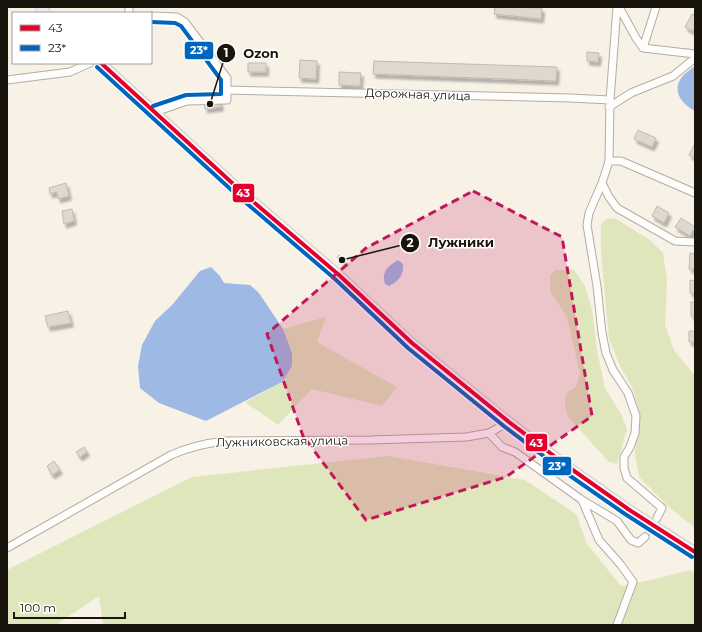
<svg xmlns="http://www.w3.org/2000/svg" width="702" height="632" font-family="Montserrat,sans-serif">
	<defs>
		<filter id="shadow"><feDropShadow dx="2.5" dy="4" stdDeviation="1" flood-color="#0004"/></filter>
	</defs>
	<rect width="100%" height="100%" fill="#f7f1e6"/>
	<!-- green -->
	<path fill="#e0e6bc" d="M608 218 616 219 650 240 663 253 667 280 665 325 674 350 695 376V528L669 507 639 477 635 453 639 411 632 387 619 364 609 338 601 253V224Z
		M555 270H574L585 286 592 310 597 350 605 388 621 414 627 429 617 464 609 462 569 418 565 408V398L568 392 576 387 580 374 567 317 550 291V275Z
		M326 317 317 342 397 387 382 406 312 389 278 425 245 402 282 382 292 353 283 329Z
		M388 456 525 480 576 514 587 544 621 586 651 580 690 570 695 572V625H103L99 596 60 622 58 625H7V570L192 477Z"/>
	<!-- water -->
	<path fill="#9eb9e3" d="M695 66V111C682 104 671 91 682 77 685 73 691 69 695 66Z
		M398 260 403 264C404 275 399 281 389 286L385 284C381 272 388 266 398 260Z
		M211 267 220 276 224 283 250 285 259 293 283 329 292 353V366L282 382 206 421 159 403 140 388 138 366 142 345 155 321 172 305 200 271Z"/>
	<!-- building -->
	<path fill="#ded8cf" stroke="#c1bbb2" filter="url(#shadow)" d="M495 7 542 8 541 19 494 14Z
		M692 14 695 15V26L693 31 685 27Z
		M587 52 599 53 598 62 587 61Z
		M300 60 317 61 316 79 299 78Z
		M374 61 557 67 556 81 373 74Z
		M248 63H266V72H248Z
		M339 72 361 73 360 86 339 85Z
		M220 101 221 107 205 109 204 102Z
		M638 130 656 138 652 147 634 139Z
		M694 145H695V158L689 155Z
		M66 183 69 196 58 199 57 192 50 194 49 188Z
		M657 206 669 213 664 223 652 216Z
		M72 209 74 221 64 224 62 211Z
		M681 218 695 227 690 236 675 227Z
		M690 253 695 254V269H689Z
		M339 255 346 260 343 263 337 258Z
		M690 280 695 281V293H690Z
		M691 302H695V316H691Z
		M68 311 71 323 48 327 45 316Z
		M689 331H695V342H689Z
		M84 447 87 452 80 457 76 452Z
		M54 461 60 470 52 475 47 466Z"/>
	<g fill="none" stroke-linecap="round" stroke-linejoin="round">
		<!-- minor-tunnel -->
		<path stroke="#d6d0c5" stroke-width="7" stroke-dasharray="7 3.5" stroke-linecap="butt" d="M645 537 655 521"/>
		<defs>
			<path id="minor" d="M617 7 610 100 609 161 602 183 609 197 617 208 675 241 695 242
				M619 7 636 38 643 48 695 54
				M129 13V7
				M151 16 177 17 185 22 227 78V100L187 101 155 112
				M643 48 656 7
				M7 80 70 72 90 63
				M227 90 570 98 610 100
				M609 107 631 93 673 76 695 58
				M609 161H621L695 193
				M602 183 589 213 587 225 597 286 602 333 606 353 613 370 628 393 636 416 635 433 630 447 624 457V468L627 478 662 508 657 518
				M489 433 502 447 515 452 582 500 617 521 631 540 638 543 645 537
				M582 500 599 540 621 565 633 582 617 625
				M7 548 171 455C189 447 206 443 226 441L371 440 466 437 489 433 509 422"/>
			<path id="major" d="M40 7 46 13
				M101 63 242 192 339 275 412 343 509 422 570 468 628 509 695 552"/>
		</defs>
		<!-- minor casing -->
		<use href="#minor" stroke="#b2ada4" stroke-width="9"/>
		<!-- major casing -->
		<use href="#major" stroke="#d2d0ca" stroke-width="11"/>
		<!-- minor -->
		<use href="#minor" stroke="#fefdfb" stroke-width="7"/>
		<!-- major -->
		<use href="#major" stroke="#eee9ec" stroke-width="9"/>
		<defs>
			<path id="bus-1" d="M101 63 242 192 339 275 412 343 509 422 570 468 628 509 695 552"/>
			<path id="bus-2" d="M151 22 175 23 181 26 221 80V94L186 95 153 106
				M97 67 238 196 335 279 408 348 505 427 566 473 625 514 692 557"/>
		</defs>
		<!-- bus-1 casing -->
		<use href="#bus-1" stroke="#fff" stroke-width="7"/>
		<!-- bus-2 casing -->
		<use href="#bus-2" stroke="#fff" stroke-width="7"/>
		<!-- bus-1 -->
		<use href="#bus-1" stroke="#e4002b" stroke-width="4"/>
		<!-- bus-2 -->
		<use href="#bus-2" stroke="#0065bd" stroke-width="4"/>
	</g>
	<!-- marked area -->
	<path fill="#c2185b" fill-opacity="0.2" stroke="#c2185b" stroke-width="3" stroke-dasharray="8 5" stroke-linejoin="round" d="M473 191 562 237 592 416 506 477 366 520 303 436 267 334 366 248Z"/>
	<g text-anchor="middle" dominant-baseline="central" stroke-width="3" stroke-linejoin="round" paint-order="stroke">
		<!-- street labels -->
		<g font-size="12" fill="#1a150c" stroke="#fff">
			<text transform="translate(418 94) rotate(2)">Дорожная улица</text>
			<text transform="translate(282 441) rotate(-1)">Лужниковская улица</text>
		</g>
	</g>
	<!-- callouts -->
	<path fill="none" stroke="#1a150c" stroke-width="1.5" d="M210 104L226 53M342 260L410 243"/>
	<g fill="#1a150c" stroke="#fff" stroke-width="1.5">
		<circle cx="210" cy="104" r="4"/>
		<circle cx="342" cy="260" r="4"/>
		<circle cx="226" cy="53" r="10"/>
		<circle cx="410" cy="243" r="10"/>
	</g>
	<g font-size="12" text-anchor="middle" font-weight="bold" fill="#fff">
		<text x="226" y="57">1</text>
		<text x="410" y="247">2</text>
	</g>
	<g font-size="13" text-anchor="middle" font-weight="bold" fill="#1a150c" stroke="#fff" stroke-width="3" stroke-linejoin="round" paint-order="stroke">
		<text x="261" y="58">Ozon</text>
		<text x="461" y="247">Лужники</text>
	</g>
	<g stroke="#fff" stroke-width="1.5">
		<rect x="184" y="41" width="30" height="19" rx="4" fill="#0065bd"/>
		<rect x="232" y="183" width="23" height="20" rx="4" fill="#e4002b"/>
		<rect x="525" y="433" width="23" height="19" rx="4" fill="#e4002b"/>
		<rect x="542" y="456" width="30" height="20" rx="4" fill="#0065bd"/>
	</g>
	<g font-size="11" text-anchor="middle" font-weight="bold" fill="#fff">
		<text x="199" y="54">23*</text>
		<text x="243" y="197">43</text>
		<text x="536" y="447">43</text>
		<text x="557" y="470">23*</text>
	</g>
	<!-- border -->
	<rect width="702" height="632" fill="none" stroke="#1a150c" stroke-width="16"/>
	<!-- legend -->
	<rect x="12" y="12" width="140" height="52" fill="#ffffff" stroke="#a3a19e"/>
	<rect x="20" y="25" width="20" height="6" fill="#e4002b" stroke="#a3a19e"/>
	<text x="48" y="32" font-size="12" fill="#1a150c">43</text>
	<rect x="20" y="45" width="20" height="6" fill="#0065bd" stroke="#a3a19e"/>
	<text x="48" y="52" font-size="12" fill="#1a150c">23*</text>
	<!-- scale -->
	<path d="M14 612v6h111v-6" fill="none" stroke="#1a150c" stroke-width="2"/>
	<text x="20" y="612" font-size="12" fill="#1a150c" stroke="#ffffff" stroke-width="3" paint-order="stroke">100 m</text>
</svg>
